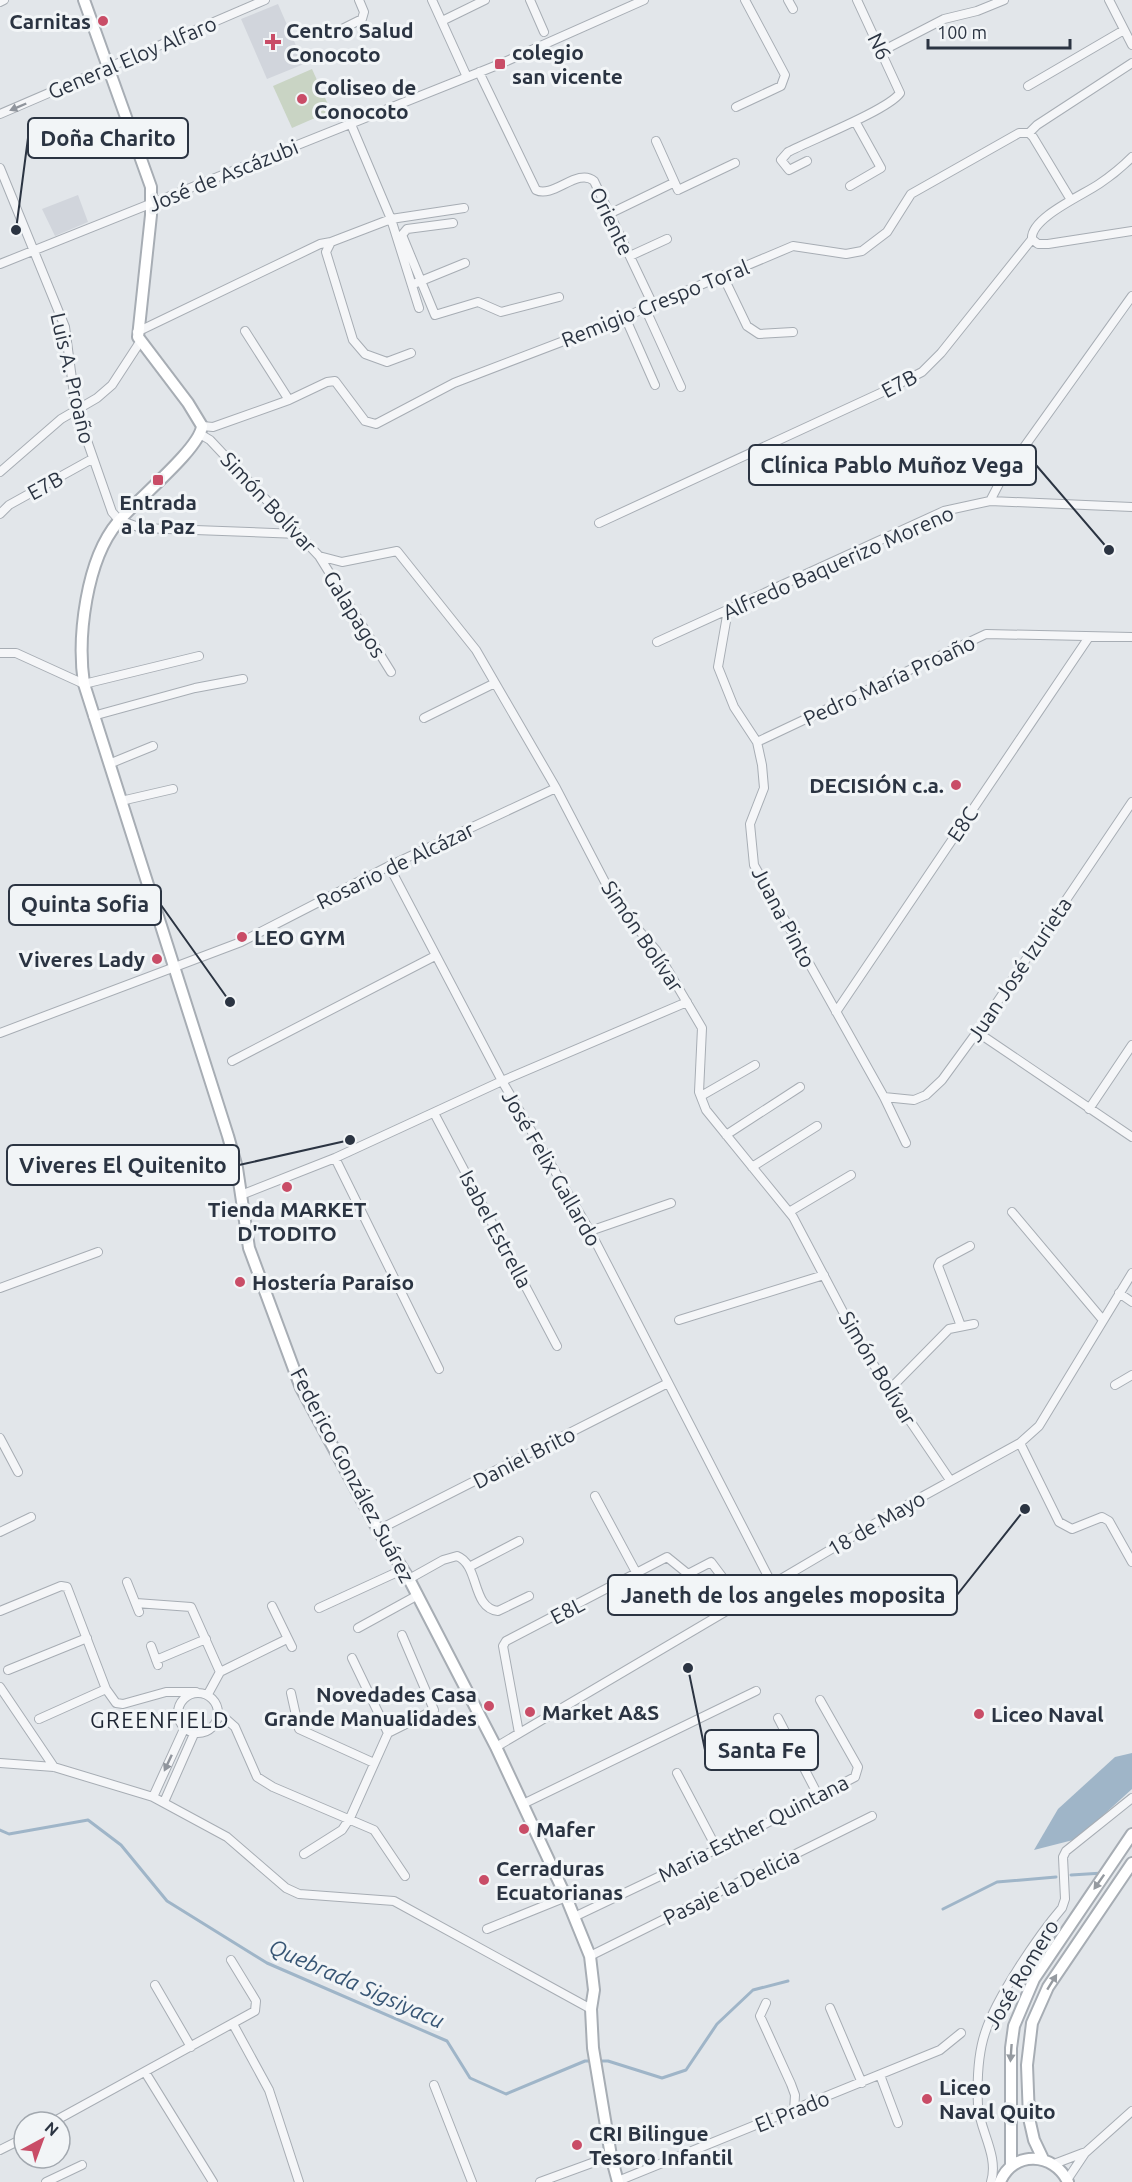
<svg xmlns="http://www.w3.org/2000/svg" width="1132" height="2182" font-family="Ubuntu,sans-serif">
	<rect width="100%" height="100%" fill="#e2e6ea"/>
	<!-- built -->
	<path fill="#d1d5dc" d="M278 4 304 64 267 79 241 19Z
		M78 195 88 222 55 236 42 209Z"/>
	<!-- green -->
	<path fill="#c9d4c4" d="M312 69 331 111 292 128 273 86Z"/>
	<!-- water -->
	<path fill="#9fb5c8" d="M1132 1753V1789L1077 1839 1034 1850 1058 1809 1115 1757Z"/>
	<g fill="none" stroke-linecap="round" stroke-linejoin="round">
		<!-- stream -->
		<path stroke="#9fb5c8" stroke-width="3" d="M0 1830 9 1834 88 1820 121 1845 167 1901 267 1963 447 2041 470 2078 506 2094 585 2061H608L662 2078 686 2070 717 2024 753 1990 788 1981
			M1071 1875 1103 1873
			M943 1909 997 1882 1056 1877"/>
		<defs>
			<path id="street" d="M432 0 467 77
				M530 0 544 32
				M788 0 793 9
				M1109 0 1132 45
				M0 2 4 0
				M442 21 485 0
				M342 29 362 19 364 12 359 0
				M882 51 944 19 977 11 1004 0
				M479 72 536 190C553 199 578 167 594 181L653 305
				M1028 86 1124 30
				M736 107 781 86 785 75 745 0
				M0 114 265 0
				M350 122 391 219 419 308
				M1029 133 1037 125 1132 63
				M656 141 678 190 735 163
				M807 161 789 170 781 160 788 152C811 140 888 110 900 93L857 0
				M0 168 65 327 76 409 112 512 119 520 141 528 299 534
				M850 186 881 168 855 121
				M609 214 673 183
				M453 223 407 229 402 235 435 315 478 302 501 312 559 297
				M1032 239 1038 244H1048L1132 231
				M630 256 667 239
				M0 264 500 64 644 0
				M723 276 747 326 759 334 793 332
				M416 283 465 263
				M645 308 681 387
				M625 317 655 385
				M245 331 289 400
				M137 332 320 244 331 242
				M411 353 387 362 365 354 353 340 326 252 331 242 391 219 464 208
				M202 426 213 427 289 400 327 382 335 381 365 421 376 424 454 383 603 326 793 246 846 254 862 251 887 232 911 194 1019 133H1029L1033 137 1071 200
				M200 434 210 440 319 556 342 562 397 551 476 650 556 788 617 905 656 950 702 1028 699 1092 706 1110 793 1217 851 1327 889 1390 950 1480
				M0 472 61 419 97 398 112 385 140 342
				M990 501 1002 478 1132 296
				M0 514 9 505 92 459
				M599 523 885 391 922 372 941 353 1032 239C1030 218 1083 195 1099 184 1111 176 1122 167 1132 157
				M319 556 391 672
				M728 610 718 667 734 707 757 742 762 765 764 788 750 824 754 865 884 1097 906 1143
				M657 642 944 511 990 501 1132 507
				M0 653H16L84 684 199 656
				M93 716 195 688 243 679
				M424 718 495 683
				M757 742 986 634 1132 637
				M109 764 153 746
				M121 801 173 789
				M389 866 502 1081 590 1231 772 1584
				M836 1012 1089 637
				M977 1032 1132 1137
				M0 1033 241 942 389 866 556 788
				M232 1061 435 956
				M701 1096 755 1065
				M884 1097 914 1100 926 1095 942 1080 977 1032 1132 802
				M1089 1109 1132 1045
				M434 1113 557 1346
				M726 1135 800 1087
				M335 1158 439 1369
				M752 1167 817 1126
				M241 1195 335 1158 502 1081 687 1002
				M789 1212 851 1175
				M1012 1212 1102 1319
				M590 1231 671 1203
				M0 1288 98 1252
				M1119 1293 1132 1302
				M679 1320 824 1275
				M961 1326 938 1266 940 1262 970 1246
				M1115 1385 1132 1375
				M889 1390 949 1329 974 1324
				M0 1438 18 1472
				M1020 1443 1059 1522 1072 1529 1102 1517 1109 1521 1132 1562
				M595 1496 637 1574
				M378 1530 668 1383
				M0 1532 31 1517
				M469 1567 519 1541
				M409 1579 443 1560 457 1556C480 1565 471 1608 498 1611L529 1596
				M127 1582 139 1612
				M136 1603 191 1607 220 1672
				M272 1606 292 1647
				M319 1608 404 1569
				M0 1611 61 1586 67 1587 106 1689 116 1703 123 1704 166 1692H196
				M358 1628 418 1595
				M151 1646 158 1665
				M352 1658 388 1733
				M156 1660 206 1639
				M8 1670 87 1638
				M0 1687 54 1767
				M291 1693 299 1729 374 1763
				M178 1713a20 20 0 1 1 40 0a20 20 0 1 1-40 0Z
				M208 1694 220 1672 287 1639
				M218 1712 235 1727 257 1777 273 1787 374 1830 405 1876
				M778 1718 819 1797
				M39 1719 106 1689
				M519 1733 503 1646 506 1641 667 1557 688 1574 711 1562 741 1602
				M496 1747 896 1511 1020 1443 1039 1426 1132 1273
				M0 1763 54 1767 153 1797 227 1837 286 1888 299 1894 394 1901 591 2009
				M677 1773 717 1849
				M153 1797 184 1729
				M164 1802 194 1734
				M523 1804 756 1691
				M304 1854 342 1830 350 1818 388 1733 434 1710 402 1635
				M574 1917 717 1849 855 1777 858 1767 820 1700
				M487 1929 566 1897
				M590 1956 872 1816
				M155 1985 191 2047
				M766 2003 760 2016 791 2084 795 2095 794 2111
				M830 2008 862 2083
				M233 2024 269 2090 299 2182
				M145 2072 213 2182
				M880 2075 898 2123
				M434 2085 472 2182
				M53 2122 255 2011 256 2001 231 1960
				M0 2150 24 2138
				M1054 2164 1083 2153
				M1067 2180 1085 2153 1132 2111
				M618 2181 940 2050 961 2033
				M46 2182 82 2165
				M540 2182 611 2156
				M991 2182C999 2156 980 2131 978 2106 977 2083 978 2054 985 2033 996 1998 1038 1936 1062 1908L1065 1899 1063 1857 1066 1851 1132 1798"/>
			<path id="secondary" d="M84 0 151 187V215L138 337 188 403 202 426C200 449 135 501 118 522 86 560 77 637 84 684L228 1136 237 1168 249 1248 301 1388 378 1530 409 1579 496 1747 566 1897 590 1956 594 1990 591 2009 593 2048 611 2156 618 2182
				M1043 2159 1034 2140 1029 2118 1027 2065 1032 2023 1048 1987 1132 1863
				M1011 2166V2048L1014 2026 1034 1979 1132 1834
				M1000 2182C1013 2150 1054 2152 1068 2182"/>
		</defs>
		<!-- street casing -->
		<use href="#street" stroke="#a7adb4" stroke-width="10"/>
		<!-- secondary casing -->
		<use href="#secondary" stroke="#a7adb4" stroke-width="14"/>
		<!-- street -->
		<use href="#street" stroke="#f5f6f8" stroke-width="8"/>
		<!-- secondary -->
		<use href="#secondary" stroke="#fff" stroke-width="10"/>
	</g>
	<!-- one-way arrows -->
	<defs><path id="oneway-solid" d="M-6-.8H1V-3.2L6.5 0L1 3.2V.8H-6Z" transform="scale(1.5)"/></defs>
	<g fill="#90959d">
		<use href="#oneway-solid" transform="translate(18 107) rotate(157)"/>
		<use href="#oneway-solid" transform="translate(168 1763) rotate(115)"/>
	</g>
	<g fill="#959aa0">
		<use href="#oneway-solid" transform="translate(1099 1882) rotate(125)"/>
		<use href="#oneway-solid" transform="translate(1052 1982) rotate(-58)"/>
		<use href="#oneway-solid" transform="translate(1011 2053) rotate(94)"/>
	</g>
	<!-- markers -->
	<g fill="#c94d67" stroke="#f2f5f7" stroke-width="2">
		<circle cx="103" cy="21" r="6"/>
		<path d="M270 33h6v6h6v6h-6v6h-6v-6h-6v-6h6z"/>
		<rect x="494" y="58" width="12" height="12" rx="3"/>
		<circle cx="302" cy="99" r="6"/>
		<rect x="152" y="474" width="12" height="12" rx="3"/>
		<circle cx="956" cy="785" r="6"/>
		<circle cx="242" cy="937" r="6"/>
		<circle cx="157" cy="959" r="6"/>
		<circle cx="287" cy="1187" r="6"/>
		<circle cx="240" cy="1282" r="6"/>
		<circle cx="489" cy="1706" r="6"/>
		<circle cx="530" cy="1712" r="6"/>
		<circle cx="979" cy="1714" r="6"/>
		<circle cx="524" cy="1829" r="6"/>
		<circle cx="484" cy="1880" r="6"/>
		<circle cx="927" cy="2099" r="6"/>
		<circle cx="577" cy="2145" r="6"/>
	</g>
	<g text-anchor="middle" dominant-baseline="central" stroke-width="6" stroke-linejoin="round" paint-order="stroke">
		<!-- poi labels -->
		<g font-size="21" font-weight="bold" fill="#2b3442" stroke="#f2f5f7" text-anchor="start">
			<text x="91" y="21" text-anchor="end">Carnitas</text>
			<text x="286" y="30">Centro Salud<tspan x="286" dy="24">Conocoto</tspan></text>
			<text x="512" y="52">colegio<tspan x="512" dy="24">san vicente</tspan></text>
			<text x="314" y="87">Coliseo de<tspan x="314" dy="24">Conocoto</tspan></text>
			<text x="158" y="502" text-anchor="middle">Entrada<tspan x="158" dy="24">a la Paz</tspan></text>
			<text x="944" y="785" text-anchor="end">DECISIÓN c.a.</text>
			<text x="254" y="937">LEO GYM</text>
			<text x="145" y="959" text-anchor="end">Viveres Lady</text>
			<text x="287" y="1209" text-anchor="middle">Tienda MARKET<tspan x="287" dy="24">D'TODITO</tspan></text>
			<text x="252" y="1282">Hostería Paraíso</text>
			<text x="477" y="1694" text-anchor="end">Novedades Casa<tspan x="477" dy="24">Grande Manualidades</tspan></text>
			<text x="542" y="1712">Market A&amp;S</text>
			<text x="991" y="1714">Liceo Naval</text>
			<text x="536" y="1829">Mafer</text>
			<text x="496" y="1868">Cerraduras<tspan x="496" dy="24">Ecuatorianas</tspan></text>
			<text x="939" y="2087">Liceo<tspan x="939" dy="24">Naval Quito</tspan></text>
			<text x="589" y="2133">CRI Bilingue<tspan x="589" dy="24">Tesoro Infantil</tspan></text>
		</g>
		<!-- street labels -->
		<g font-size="21" fill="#2b3442" stroke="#f2f5f7">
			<text transform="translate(880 46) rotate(64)">N6</text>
			<text transform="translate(132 57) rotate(-23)">General Eloy Alfaro</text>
			<text transform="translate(223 175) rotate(-22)">José de Ascázubi</text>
			<text transform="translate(612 221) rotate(64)">Oriente</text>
			<text transform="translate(655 303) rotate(-22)">Remigio Crespo Toral</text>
			<text transform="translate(73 378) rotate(77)">Luis A. Proaño</text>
			<text transform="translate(899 383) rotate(-28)">E7B</text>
			<text transform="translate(45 485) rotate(-29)">E7B</text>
			<text transform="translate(269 502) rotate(47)">Simón Bolívar</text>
			<text transform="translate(838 562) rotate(-24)">Alfredo Baquerizo Moreno</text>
			<text transform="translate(355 614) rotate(58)">Galapagos</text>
			<text transform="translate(889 680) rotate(-25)">Pedro María Proaño</text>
			<text transform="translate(962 824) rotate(-56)">E8C</text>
			<text transform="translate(395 865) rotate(-26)">Rosario de Alcázar</text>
			<text transform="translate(784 917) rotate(62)">Juana Pinto</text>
			<text transform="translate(643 936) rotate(56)">Simón Bolívar</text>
			<text transform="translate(1019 969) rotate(-56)">Juan José Izurieta</text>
			<text transform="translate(552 1168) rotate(60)">José Felix Gallardo</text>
			<text transform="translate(496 1229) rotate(62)">Isabel Estrella</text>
			<text transform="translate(878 1368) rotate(59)">Simón Bolívar</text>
			<text transform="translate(524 1457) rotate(-27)">Daniel Brito</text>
			<text transform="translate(353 1475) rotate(62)">Federico González Suárez</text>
			<text transform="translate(876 1523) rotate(-30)">18 de Mayo</text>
			<text transform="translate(567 1610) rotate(-27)">E8L</text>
			<text transform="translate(753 1828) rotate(-27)">Maria Esther Quintana</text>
			<text transform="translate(731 1886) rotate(-26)">Pasaje la Delicia</text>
			<text transform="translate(1021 1974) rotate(-59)">José Romero</text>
			<text transform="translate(792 2111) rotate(-22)">El Prado</text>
		</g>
		<!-- neighbourhood labels -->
		<g font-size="22" letter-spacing="1.5" fill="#1d2533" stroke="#f2f5f7">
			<text x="160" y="1719">GREENFIELD</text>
		</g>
		<!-- water labels -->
		<g font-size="22" font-style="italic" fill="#375574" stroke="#f2f5f7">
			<text transform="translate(357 1983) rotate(24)">Quebrada Sigsiyacu</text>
		</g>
	</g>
	<!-- callouts -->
	<path fill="none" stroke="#2b3442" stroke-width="2" d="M16 230L28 138M1109 550L1036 465M230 1002L161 905M350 1140L239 1165M1025 1509L957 1595M688 1668L705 1750"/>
	<g fill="#2b3442" stroke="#f2f5f7" stroke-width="2">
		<circle cx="16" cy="230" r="6"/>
		<circle cx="1109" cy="550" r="6"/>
		<circle cx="230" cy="1002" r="6"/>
		<circle cx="350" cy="1140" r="6"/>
		<circle cx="1025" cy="1509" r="6"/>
		<circle cx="688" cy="1668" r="6"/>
	</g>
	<g fill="#f2f5f7" stroke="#2b3442" stroke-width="2">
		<rect x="28" y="118" width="160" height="40" rx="6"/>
		<rect x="749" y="445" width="287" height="40" rx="6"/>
		<rect x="9" y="885" width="152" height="40" rx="6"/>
		<rect x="7" y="1145" width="232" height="40" rx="6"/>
		<rect x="608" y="1575" width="349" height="40" rx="6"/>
		<rect x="705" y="1730" width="113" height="40" rx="6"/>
	</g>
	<g font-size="22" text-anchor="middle" font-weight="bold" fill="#2b3442">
		<text x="108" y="146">Doña Charito</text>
		<text x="892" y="473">Clínica Pablo Muñoz Vega</text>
		<text x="85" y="912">Quinta Sofia</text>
		<text x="123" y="1173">Viveres El Quitenito</text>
		<text x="783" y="1603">Janeth de los angeles moposita</text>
		<text x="762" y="1758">Santa Fe</text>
	</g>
	<!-- north arrow -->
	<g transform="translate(42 2140) rotate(41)"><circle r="28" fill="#f2f5f7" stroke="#a2a8af" stroke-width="1.5"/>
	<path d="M0-4.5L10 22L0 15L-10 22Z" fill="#c94d67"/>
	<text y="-9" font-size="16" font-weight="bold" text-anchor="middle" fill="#2b3442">N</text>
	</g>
	<!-- scale -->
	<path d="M928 39v9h142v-9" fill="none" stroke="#2b3442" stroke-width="3"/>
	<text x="937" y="39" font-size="18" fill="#2b3442" stroke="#f2f5f7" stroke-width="4.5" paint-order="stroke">100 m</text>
</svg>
